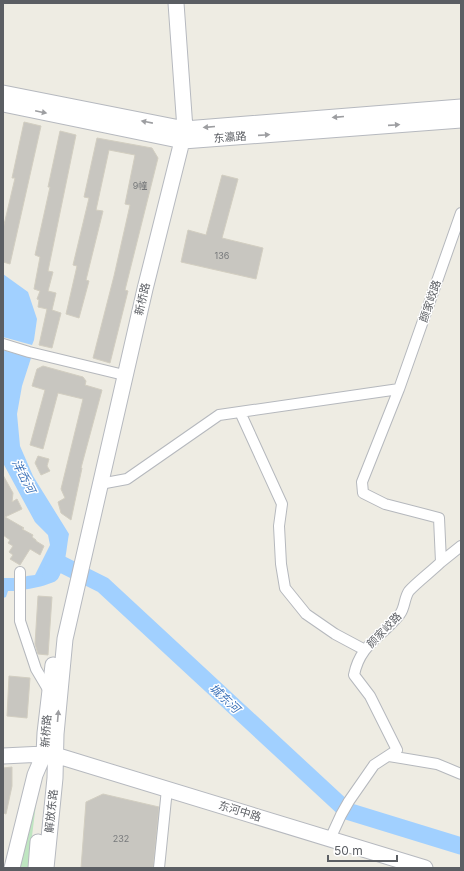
<svg xmlns="http://www.w3.org/2000/svg" width="464" height="871" font-family="Inter,'Noto Sans SC',sans-serif">
	<rect width="100%" height="100%" fill="#eeece3"/>
	<!-- green -->
	<path fill="#bfe6c1" d="M36 804 28 868H20Z"/>
	<!-- water -->
	<path fill="#a1d0ff" d="M3 274 28 292 37 319 34 340 32 345 3 337Z
		M3 350 31 358 22 386 17 414 20 446 33 476 69 534C66 548 66 578 51 583 42 587 32 588 23 590V578L27 576 35 575 50 545 48 535 35 522 3 463Z
		M3 578H17L16 591H8L6 597 3 598Z"/>
	<g fill="none" stroke-linecap="round" stroke-linejoin="round">
		<!-- river -->
		<path stroke="#a1d0ff" stroke-width="17" d="M51 574 55 561 103 585 347 811 461 846"/>
	</g>
	<!-- building -->
	<path fill="#c8c6c0" stroke="#d2cec1" d="M24 122 41 126 10 264 3 262V229L15 178H12Z
		M60 131 76 135 48 271 53 272 48 291 56 293 52 310 61 313 52 348 39 345 47 309 38 307 39 300 37 299 40 291 34 289 40 257 35 255 50 187H48Z
		M97 138 152 148 158 158 125 290 128 291 110 363 93 358 114 276 130 205 125 204 135 155 109 150 96 210 103 211 86 280 89 281 79 318 66 314 77 266 73 265 89 198 84 197Z
		M222 175 238 179 222 238 263 248 256 279 181 262 188 230 206 235Z
		M43 366 83 377 86 381 85 385 102 390 81 468H82L71 520 61 513 58 502 65 498 61 489 83 399 58 393 43 449 30 445 45 390 32 386 37 369Z
		M38 456 49 459 47 466 50 471 41 475 35 463Z
		M3 475 13 493 12 502 17 499 22 509 5 517 24 528 22 529 33 535 32 537 36 540V541L44 546 40 555 30 549 20 565 10 559 13 555 9 552 13 546 8 543 10 540 3 535Z
		M38 596 52 597 48 655 38 654 35 644Z
		M9 676 30 678 27 718 7 716Z
		M12 767V786L6 814 3 813V768Z
		M103 794 159 807 153 868H81L86 802Z"/>
	<g fill="none" stroke-linecap="round" stroke-linejoin="round">
		<defs>
			<path id="street" d="M3 344 29 352 124 375
				M240 412 282 504 279 526 281 564 285 588 306 614 335 634 365 650
				M100 484 127 479 219 415 399 389
				M441 562 461 546
				M20 572V621L36 669 49 691
				M389 756 437 764 461 774
				M330 839 341 815 349 801 374 765 397 750 370 696 354 675C360 644 382 637 400 614 405 608 404 598 409 591 416 583 433 570 441 562L439 518 385 504 363 493 362 482 399 389 461 213
				M159 868 167 789"/>
			<path id="secondary" d="M3 93 185 129 461 107
				M3 104 183 141 461 120
				M3 756 44 754 55 755 425 868
				M12 868 35 775 44 754 45 733 53 665
				M36 868 38 842
				M46 868 55 778 56 734 65 639 145 289 185 129 176 3"/>
		</defs>
		<!-- street casing -->
		<use href="#street" stroke="#b5b8bd" stroke-width="12"/>
		<!-- secondary casing -->
		<use href="#secondary" stroke="#b6b9bf" stroke-width="17"/>
		<!-- street -->
		<use href="#street" stroke="#fff" stroke-width="10"/>
		<!-- secondary -->
		<use href="#secondary" stroke="#fff" stroke-width="15"/>
	</g>
	<!-- one-way arrows -->
	<defs><path id="oneway-solid" d="M-6-.8H1V-3.2L6.5 0L1 3.2V.8H-6Z"/></defs>
	<g fill="#9d9ea1">
		<use href="#oneway-solid" transform="translate(41 112) rotate(12)"/>
		<use href="#oneway-solid" transform="translate(338 117) rotate(175)"/>
		<use href="#oneway-solid" transform="translate(147 122) rotate(-169)"/>
		<use href="#oneway-solid" transform="translate(394 125) rotate(-4)"/>
		<use href="#oneway-solid" transform="translate(209 127) rotate(175)"/>
		<use href="#oneway-solid" transform="translate(264 135) rotate(-4)"/>
		<use href="#oneway-solid" transform="translate(58 716) rotate(-85)"/>
	</g>
	<g text-anchor="middle" dominant-baseline="central" stroke-width="3" stroke-linejoin="round" paint-order="stroke">
		<!-- number labels -->
		<g font-size="9" fill="#76787a">
			<text x="140" y="185">9幢</text>
			<text x="222" y="255">136</text>
			<text x="121" y="838">232</text>
		</g>
		<!-- street labels -->
		<g font-size="11" fill="#5b5e63" stroke="#fff">
			<text transform="translate(230 137) rotate(-4)">东瀛路</text>
			<text transform="translate(142 299) rotate(-77)">新桥路</text>
			<text transform="translate(430 301) rotate(-71)">颜家峧路</text>
			<text transform="translate(384 630) rotate(-46)">颜家峧路</text>
			<text transform="translate(46 731) rotate(-86)">新桥路</text>
			<text transform="translate(51 811) rotate(-84)">解放东路</text>
			<text transform="translate(240 811) rotate(17)">东河中路</text>
		</g>
		<!-- water labels -->
		<g font-size="12" font-style="italic" fill="#4075ba" stroke="#fff">
			<text transform="translate(24 476) rotate(63)">洋岙河</text>
			<text transform="translate(225 698) rotate(43)">城东河</text>
		</g>
	</g>
	<!-- border -->
	<rect width="464" height="871" fill="none" stroke="#5b5e63" stroke-width="8"/>
	<!-- scale -->
	<path d="M328 855v6h69v-6" fill="none" stroke="#5b5e63" stroke-width="2"/>
	<text x="334" y="855" font-size="12" fill="#5b5e63" stroke="#ffffff" stroke-width="3" paint-order="stroke">50 m</text>
</svg>
